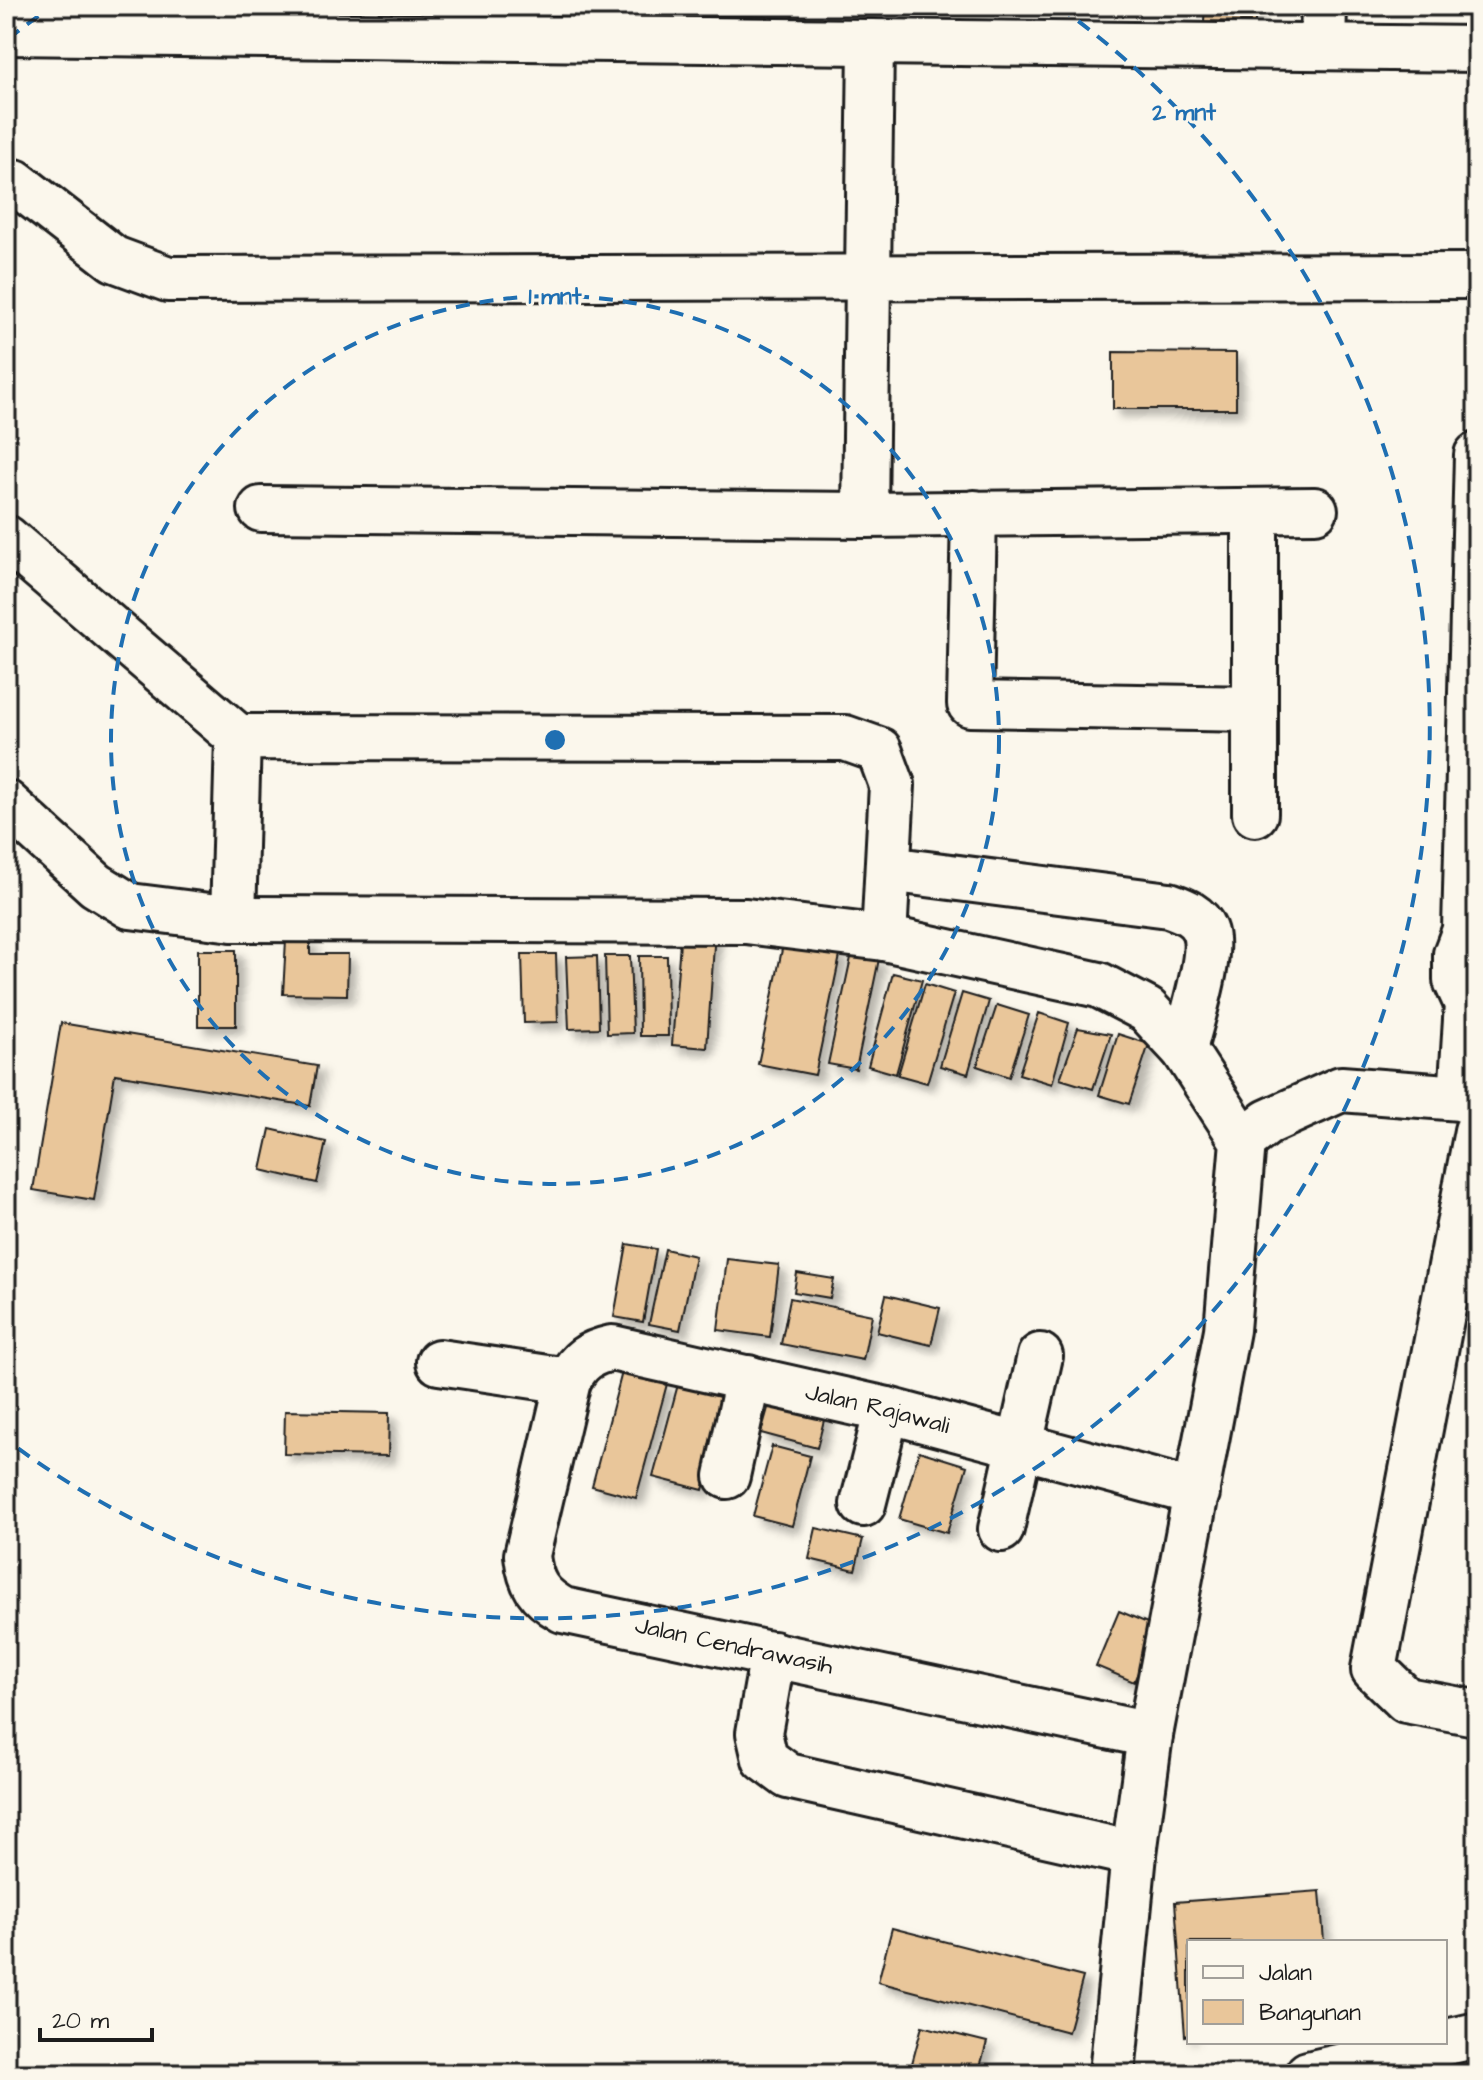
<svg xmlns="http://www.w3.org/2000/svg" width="1483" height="2080" font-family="'Architects Daughter',sans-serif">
	<defs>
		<filter id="shadow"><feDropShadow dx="7" dy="7" stdDeviation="4" flood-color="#0004"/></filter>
	</defs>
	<rect width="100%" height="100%" fill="#fbf7ec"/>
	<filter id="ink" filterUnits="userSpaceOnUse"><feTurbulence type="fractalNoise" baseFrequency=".0125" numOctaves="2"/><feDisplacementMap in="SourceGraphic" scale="16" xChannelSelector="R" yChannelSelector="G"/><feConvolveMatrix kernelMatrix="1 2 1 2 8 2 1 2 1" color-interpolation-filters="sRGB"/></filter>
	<g filter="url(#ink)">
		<!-- building -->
		<path fill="#e9c69a" stroke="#1c1c1c" stroke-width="2" filter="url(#shadow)" d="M1205 6H1255V22L1204 21Z
			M1113 352 1236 353V409H1113Z
			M681 929 715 931 707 1048 672 1045Z
			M286 940H310V954H348L347 995 283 994Z
			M784 940 841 951 815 1075 758 1064Z
			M198 950H236V1026H198Z
			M852 953 879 959 856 1069 828 1064Z
			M522 954H556L558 1022 524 1023Z
			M597 956 599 1028 569 1029 566 957Z
			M605 956H630L633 1033 607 1034Z
			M639 956H667L668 1036H640Z
			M893 973 922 980 896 1074 868 1066Z
			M925 984 954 993 927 1083 898 1075Z
			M962 993 989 1001 968 1074 940 1066Z
			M997 1005 1029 1015 1009 1077 977 1066Z
			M1039 1013 1069 1023 1052 1084 1019 1074Z
			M61 1023 317 1066 310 1106 115 1074 94 1200 33 1190Z
			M1078 1028 1111 1034 1093 1089 1060 1079Z
			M1118 1034 1149 1044 1129 1104 1099 1095Z
			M270 1129 326 1142 317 1183 261 1170Z
			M627 1244 656 1249 643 1322 614 1317Z
			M665 1249 695 1256 680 1330 649 1324Z
			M727 1259 779 1265 770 1337 718 1330Z
			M797 1273 834 1279 830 1298 794 1292Z
			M886 1295 940 1308 931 1345 877 1332Z
			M790 1298 872 1315 863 1360 781 1344Z
			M622 1372 667 1384 636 1498 592 1486Z
			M680 1377 729 1390 703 1490 653 1477Z
			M772 1394 827 1408 817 1448 761 1433Z
			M285 1411 389 1413 388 1456 284 1454Z
			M772 1446 810 1456 792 1526 753 1516Z
			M919 1451 967 1466 947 1533 899 1519Z
			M816 1528 863 1539 855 1570 809 1559Z
			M1119 1611 1157 1627 1134 1682 1096 1666Z
			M1320 1891 1324 1942H1189V2035L1185 2036 1175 1902Z
			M892 1928 1083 1977 1068 2032 878 1982Z
			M922 2026 987 2042 978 2074 910 2071Z
			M1471 2052 1475 2074H1412L1410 2064Z"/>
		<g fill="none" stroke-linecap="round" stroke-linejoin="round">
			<defs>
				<g id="minor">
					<path d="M6 32 1477 49"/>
					<path d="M1323 47 1324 6"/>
					<path d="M15 182 114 259 168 279 1477 276"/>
					<path d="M261 509 865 515 1315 510"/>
					<path d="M1255 511V814"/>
					<path d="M974 513 970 704 1255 709"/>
					<path d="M865 515 871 42"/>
					<path d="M6 538 238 737"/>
					<path d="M6 803 96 885 130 906 233 919 746 921 884 938 1099 985 1147 1010 1184 1050 1243 1141 1227 1330 1150 1735 1134 1854 1112 2074"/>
					<path d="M888 869 1169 905C1183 910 1198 915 1204 930 1214 954 1190 1023 1184 1050"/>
					<path d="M233 919 238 737 845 738 879 750 892 785 884 938"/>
					<path d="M1461 1098 1467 1004 1456 980V954L1465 930 1477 455"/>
					<path d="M1243 1141 1268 1122 1341 1089 1461 1098 1477 1105"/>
					<path d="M439 1362 568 1381"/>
					<path d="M727 1476 748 1378"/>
					<path d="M863 1504 887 1410"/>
					<path d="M1001 1529 1040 1356"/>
					<path d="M773 1654 759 1733 765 1759 788 1776 1134 1854"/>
					<path d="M1476 1713 1406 1700 1374 1669 1477 1131"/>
					<path id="s1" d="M1150 1735 563 1610C538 1596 530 1583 527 1555L568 1381C579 1360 589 1353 612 1348L887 1410 1197 1493"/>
					<path d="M1308 2074 1477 2035"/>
				</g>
			</defs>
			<!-- minor casing -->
			<use href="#minor" stroke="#1c1c1c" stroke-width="50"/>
			<!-- minor -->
			<use href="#minor" stroke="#fbf7ec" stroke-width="44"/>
		</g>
	</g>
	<!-- distance rings -->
	<g fill="none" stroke="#1f6fb2" stroke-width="4" stroke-dasharray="14 10">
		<circle cx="555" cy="740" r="444"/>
		<path d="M8 39A889 889 0 0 1 51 7M1059 7A889 889 0 1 1 8 1441"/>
	</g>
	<g text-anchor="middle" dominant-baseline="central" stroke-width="6" stroke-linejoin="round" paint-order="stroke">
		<!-- street labels -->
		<g font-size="24" fill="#1c1c1c" stroke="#fbf7ec">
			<text stroke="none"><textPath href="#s1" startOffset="1178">Jalan Rajawali</textPath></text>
			<text transform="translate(734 1646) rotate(12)">Jalan Cendrawasih</text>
		</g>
	</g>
	<circle cx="555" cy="740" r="12" fill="#1f6fb2" stroke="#fbf7ec" stroke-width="4"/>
	<g font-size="24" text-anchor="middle" font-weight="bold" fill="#1f6fb2" stroke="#fbf7ec" stroke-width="6" stroke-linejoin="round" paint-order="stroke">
		<text x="1184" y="120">2 mnt</text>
		<text x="555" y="304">1 mnt</text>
	</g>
	<!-- margin -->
	<rect width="1483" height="2080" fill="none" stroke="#fbf7ec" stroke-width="32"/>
	<rect x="16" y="16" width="1451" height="2048" fill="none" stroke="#1c1c1c" stroke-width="3" filter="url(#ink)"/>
	<!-- legend -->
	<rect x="1187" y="1940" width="260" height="104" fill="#fbf7ec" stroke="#a29f99" stroke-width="2"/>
	<rect x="1203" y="1966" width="40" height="12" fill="#fbf7ec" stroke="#a29f99" stroke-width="2"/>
	<text x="1259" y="1980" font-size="24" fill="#1c1c1c">Jalan</text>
	<rect x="1203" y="2000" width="40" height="24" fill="#e9c69a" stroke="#a29f99" stroke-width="2"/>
	<text x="1259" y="2020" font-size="24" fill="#1c1c1c">Bangunan</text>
	<!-- scale -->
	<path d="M40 2028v12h112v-12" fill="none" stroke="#1c1c1c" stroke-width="4"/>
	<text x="52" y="2028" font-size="24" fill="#1c1c1c" stroke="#fbf7ec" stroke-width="6" paint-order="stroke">20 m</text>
</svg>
